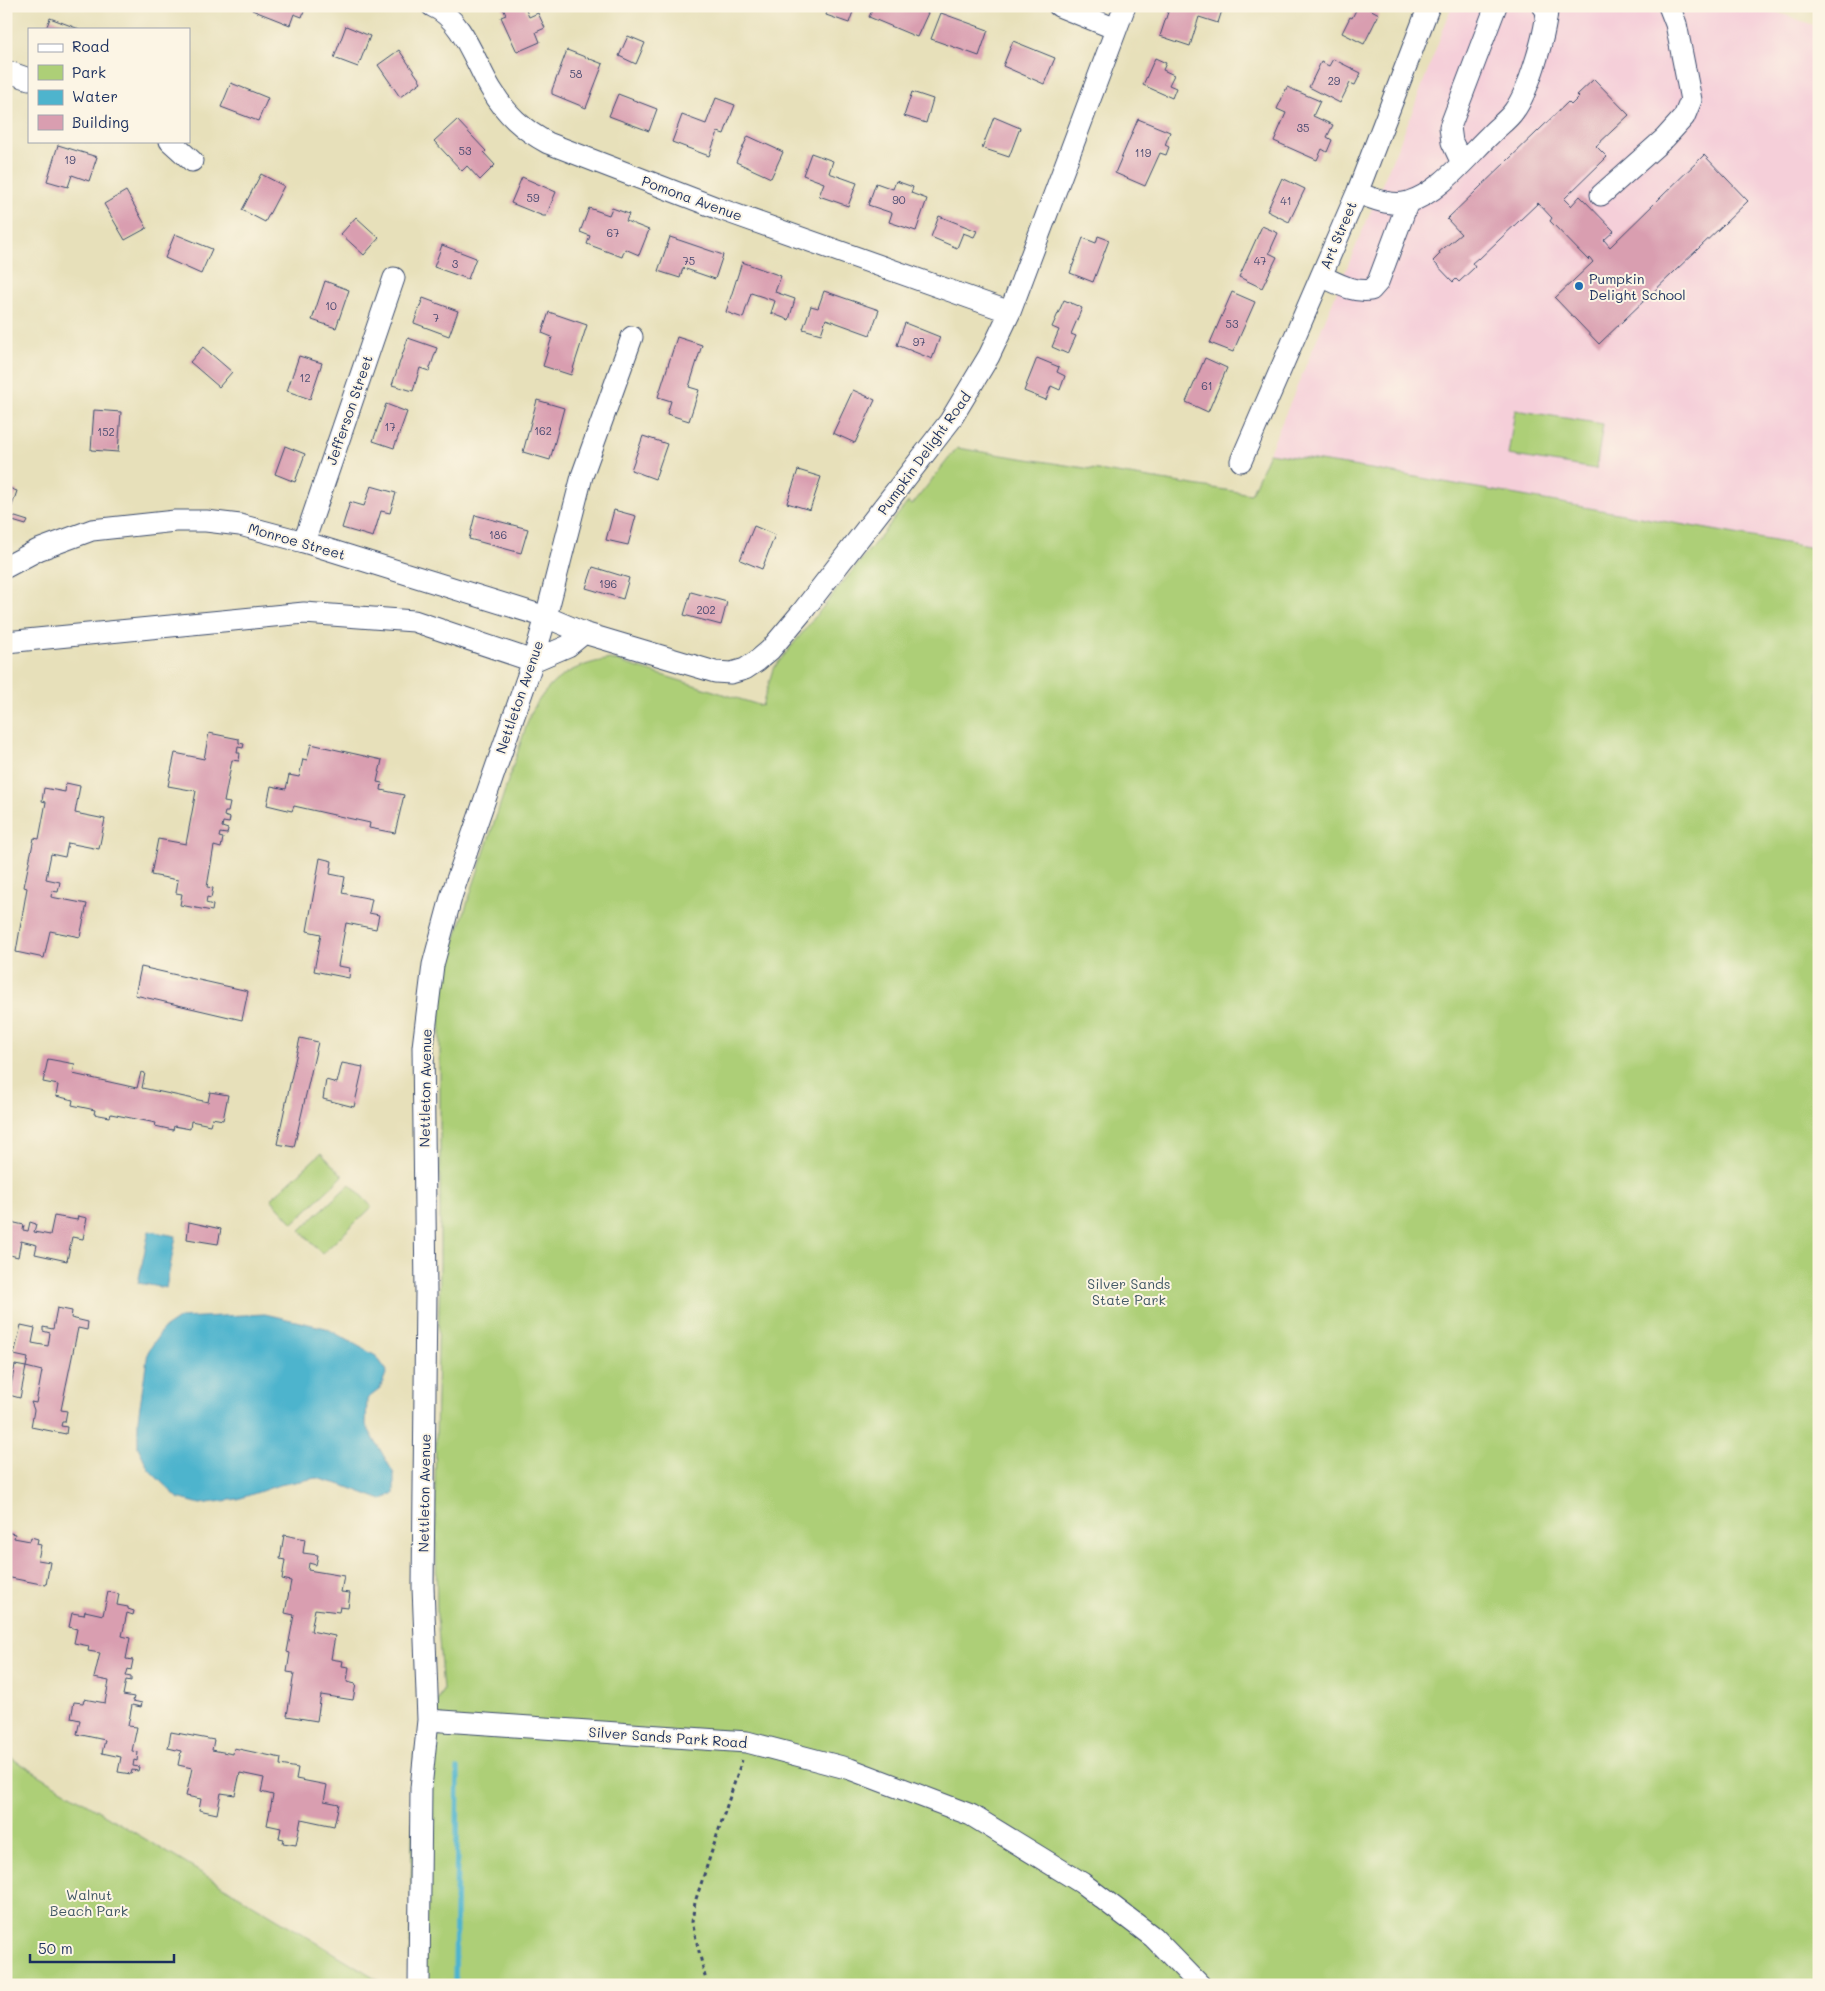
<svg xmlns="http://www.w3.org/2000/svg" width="1825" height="1991" font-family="Mali,sans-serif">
	<rect width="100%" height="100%" fill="#fcf5e5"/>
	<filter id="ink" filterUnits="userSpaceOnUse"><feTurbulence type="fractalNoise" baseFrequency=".02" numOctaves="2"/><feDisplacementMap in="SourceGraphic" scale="10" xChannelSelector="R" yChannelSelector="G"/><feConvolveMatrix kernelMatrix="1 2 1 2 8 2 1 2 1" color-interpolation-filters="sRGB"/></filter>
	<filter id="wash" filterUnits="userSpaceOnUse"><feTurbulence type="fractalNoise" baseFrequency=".0096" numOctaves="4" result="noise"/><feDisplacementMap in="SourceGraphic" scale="20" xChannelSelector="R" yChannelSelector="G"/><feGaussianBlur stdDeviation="1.12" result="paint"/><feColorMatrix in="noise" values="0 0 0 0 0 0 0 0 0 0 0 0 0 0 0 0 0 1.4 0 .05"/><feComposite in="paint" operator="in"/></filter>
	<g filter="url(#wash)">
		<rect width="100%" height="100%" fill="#e7e0ba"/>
		<!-- built -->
		<path fill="#f5cfd9" d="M1452 6H1760L1819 27V549L1371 469 1269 453 1409 120Z"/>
		<!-- green -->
		<path fill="#adcf77" stroke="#647f6a" d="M1515 410 1603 424 1596 469 1508 455Z
			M957 448 1251 494 1269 453 1371 469 1819 549V1985H409L414 1754 443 1690 437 1616 435 1480 440 1265V1004L456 937 530 715C549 679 570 666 610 659L762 706 773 669 908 502 912 505Z
			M321 1153 343 1176 293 1223 271 1199Z
			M350 1184 372 1207 322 1254 300 1230Z
			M6 1755 387 1985H6Z"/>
		<!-- water -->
		<path fill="#4eb4cd" stroke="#347296" d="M149 1231 176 1236 166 1288 138 1283Z
			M265 1314 326 1328 376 1356 387 1371 380 1389 367 1399 366 1425 394 1474V1493L382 1500 342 1485 316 1478 279 1485 238 1499 200 1504 178 1498 149 1470 138 1447V1419L148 1352 162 1330 180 1318Z"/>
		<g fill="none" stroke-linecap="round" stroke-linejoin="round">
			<!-- stream -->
			<path stroke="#4eb4cd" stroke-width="5.5" d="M455 1985 458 1769"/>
		</g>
		<g id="blocks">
			<!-- building -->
			<path fill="#d99eb0" d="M254 6H306L302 17 294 14 290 25 252 10Z
				M502 6H528L525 8 529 17 538 13 545 28 536 32 540 42 517 52 501 17 506 15Z
				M829 6H855L849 23 826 15Z
				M874 6H913L928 13 917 37 869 17Z
				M1170 6H1186L1198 10 1199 6 1223 7 1218 23 1199 17 1190 46 1160 36Z
				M1358 6H1364L1379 14 1364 44 1342 33 1350 17 1352 18Z
				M941 13 988 30 979 56 931 39Z
				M50 18 79 29H46Z
				M346 26 370 36 358 67 334 58Z
				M628 36 645 43 636 64 619 56Z
				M1013 41 1055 58 1044 84 1003 66Z
				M399 50 421 82 400 97 378 65Z
				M567 50 603 64 586 108 552 94V90Z
				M1155 58 1166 63 1163 70 1174 75 1169 85 1176 88 1172 98 1143 85Z
				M1333 59 1361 73 1355 85 1350 83 1340 103 1309 87 1321 62 1329 66Z
				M1594 79 1629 115 1596 146 1607 157 1564 199 1571 206 1580 196 1614 231 1604 240 1610 247 1704 155 1748 201 1599 344 1555 298 1593 262 1590 258 1588 260 1550 221 1552 218 1538 203 1479 259 1478 258 1472 263 1475 267 1459 282 1456 279 1453 282 1433 261 1440 254 1439 252 1461 234 1447 219 1568 102 1571 105 1579 97 1577 95Z
				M231 83 268 98 258 121 221 107Z
				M1287 87 1320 101 1313 116 1333 125 1327 137 1332 140 1327 152 1322 149 1317 160 1274 141 1286 113 1277 109Z
				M912 92 933 99 926 123 904 116Z
				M618 94 657 109 649 131 609 116Z
				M716 98 735 105 724 134 718 132 709 156 672 142 682 115 706 124Z
				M994 117 1020 128 1009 157 982 148Z
				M1138 119 1170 132 1165 145 1169 147 1166 155 1160 153 1145 186 1115 173Z
				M457 120 486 151 484 153 495 165 480 180 467 166 462 171 434 141Z
				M748 136 783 152 771 178 736 162Z
				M58 145 97 157 89 181 72 175 68 187 47 181Z
				M811 153 833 161 829 173 857 183 848 206 819 196 824 183 803 175Z
				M261 174 284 186 265 222 242 210Z
				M522 177 556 192 546 216H543L511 203Z
				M1282 178 1305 189 1289 222 1267 211Z
				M896 181 913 187 911 193 927 199 916 231 889 222 892 213 868 205 876 183 893 189Z
				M126 191 147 228 125 240 104 204Z
				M589 208 609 215 612 208 629 214 626 221 649 230 639 255 625 249 622 257 587 244 590 236 580 232Z
				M939 216 977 231 974 237 963 233 957 248 931 237Z
				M356 217 379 238 364 255 341 234Z
				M1262 226 1278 233 1269 253 1277 257 1262 288 1239 277Z
				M175 234 212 249 201 274 165 258Z
				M1098 236 1109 240 1093 282 1070 273 1083 238 1096 243Z
				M670 237 723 255 715 279 683 268 680 278 658 271Z
				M442 245 476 258 468 279 434 267Z
				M742 262 781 276 775 292 795 299 789 320 771 313 775 301 751 293 743 318 726 312Z
				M325 281 349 290 336 328 312 320Z
				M824 291 879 310 870 335 826 319 821 334 803 329 811 306 818 308Z
				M1232 292 1255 302 1233 352 1210 343Z
				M423 298 458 311 449 336 414 323Z
				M1064 300 1082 308 1071 334 1076 336 1068 354 1052 347 1059 330 1052 327Z
				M549 312 587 325 571 375 543 366 552 337 542 333Z
				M905 323 940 337 932 359 897 345Z
				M677 337 702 345 689 387 699 390 689 421 667 414 671 401 658 397Z
				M408 338 437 348 429 371 420 368 413 391 392 385Z
				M203 347 232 372 219 387 190 362Z
				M299 356 322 363 310 399 287 391Z
				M1037 358 1059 367 1057 372 1065 376 1060 390 1051 386 1046 400 1024 391Z
				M1205 358 1227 368 1208 412 1186 402Z
				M853 390 875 400 855 443 833 433Z
				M537 400 564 408 550 460 523 452Z
				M386 404 407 412 394 448 373 441Z
				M94 410 121 412 118 452 91 450Z
				M643 436 667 444 655 479 631 470Z
				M285 446 305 454 295 482 275 474Z
				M798 470 821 477 810 510 787 503Z
				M371 486 396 493 390 513 381 511 373 537 342 528 350 502 364 506Z
				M6 487 17 491 9 515 28 521 26 525 6 519Z
				M614 510 636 516 628 545 606 540Z
				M475 515 528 529 521 553 469 539Z
				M754 526 775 535 762 569 740 560Z
				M593 567 629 578 623 599 586 588Z
				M691 592 727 602 721 625 684 615Z
				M209 733 239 739V743L244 744 243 748 238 747 237 753H240L239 761 232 760 224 802 230 803 228 812H225L224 816 230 818 229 823 223 822 222 827 228 829 227 834 220 833 219 837 223 838 221 848 214 846 207 887 213 888 211 898 207 897 206 903 213 905 212 911 180 905 182 894 176 893 178 880 151 875 158 839 186 844 196 791 168 786 175 753 204 759Z
				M311 744 382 760 377 782 382 783 381 790 404 795 395 833 369 828 370 823 294 806 292 811 267 805 271 786 286 789 289 775 299 777 303 759 307 760Z
				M66 783 80 786 75 813 105 819 99 849 68 843 65 857 51 854 46 879 60 882 58 892 52 891 51 897 87 904 80 937 50 931 44 958 16 952 27 888 24 887 34 838 39 839 46 802 42 801 44 788 65 792Z
				M320 858 332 861 330 874 345 877 342 893 372 899 369 913 379 915 376 929 346 923 338 966 350 968 349 978 314 971 321 934 307 931Z
				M141 967 248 991 242 1020 135 995Z
				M300 1038 318 1042 294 1147 277 1144Z
				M48 1059 75 1064 73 1074 137 1088 141 1072 145 1073 142 1088 208 1102 210 1092 228 1095 223 1120 212 1118 210 1125 191 1121 190 1129 174 1126 173 1130 155 1126 156 1123 111 1114 110 1117 94 1114 95 1110 72 1105 73 1100 56 1096 58 1085 43 1082Z
				M342 1063 363 1067 354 1107 323 1099 326 1080 337 1083Z
				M54 1216 77 1220 78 1216 87 1218 83 1239 72 1237 67 1261 35 1254 37 1245 21 1241 18 1257 6 1254V1221L24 1225 23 1230 28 1231 30 1222 36 1224 34 1232 50 1235Z
				M189 1222 221 1229 218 1244 187 1239Z
				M57 1308 72 1311 71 1318 88 1322 87 1330 78 1328 61 1410 67 1411 65 1422H62L61 1426 67 1427 66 1434 31 1427 34 1410 31 1402 36 1403 42 1371 26 1367 20 1398 9 1395 15 1365 26 1367 28 1358 14 1355 21 1325 35 1328 32 1343 48 1346 50 1333 43 1331V1327L53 1329Z
				M6 1532 15 1534 14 1538 30 1541 31 1537 38 1539 37 1544 41 1545 38 1560 50 1562 46 1585 6 1577Z
				M284 1535 305 1539 303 1553 318 1555 316 1565 309 1563 308 1570 344 1576 341 1592 350 1593 348 1608 340 1607 339 1612 315 1609 311 1631 335 1636 331 1659 343 1661 342 1666 349 1667 347 1682 356 1684 353 1700 321 1695 317 1721 287 1716 294 1673 287 1672 290 1653 287 1652 294 1615 285 1613 291 1581 282 1579 285 1560 280 1559Z
				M108 1592 119 1594 117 1605 128 1607V1609L134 1611 133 1615 127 1613 122 1636 130 1638 126 1659 133 1660 131 1670 128 1669 126 1676 131 1677V1681L126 1680 123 1695 134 1697 133 1701 142 1703 141 1707 132 1705 128 1726 137 1727 132 1751 138 1752 137 1761 134 1760 133 1766 139 1767 138 1771 132 1770 131 1774 118 1772 121 1757 102 1753 105 1740 77 1734 80 1720 71 1718 74 1702 83 1703 84 1699 105 1703 109 1681 94 1678 100 1653 88 1651 89 1646 74 1643 77 1629 69 1627 72 1613 84 1615 85 1611 103 1615Z
				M171 1732 214 1740 212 1750 233 1754 234 1748 281 1758 280 1765 298 1768 296 1779 327 1785 324 1801 339 1804 334 1826 301 1819 296 1845 283 1843 284 1839 279 1838 281 1828 267 1825 273 1795 261 1792 264 1778 240 1773 235 1795 221 1793 217 1814 199 1810 201 1799 186 1796 192 1768 178 1765 181 1751 168 1748Z"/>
		</g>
	</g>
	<g filter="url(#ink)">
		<use href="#blocks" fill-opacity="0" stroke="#3a4a6c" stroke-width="1"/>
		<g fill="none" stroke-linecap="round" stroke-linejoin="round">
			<defs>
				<path id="minor" d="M432 6C463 19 475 63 491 89 506 114 522 129 548 143L717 208 1010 312
					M1059 6 1116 29
					M6 71 29 79
					M170 141 192 161
					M1462 163 1452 142 1450 127 1496 6
					M1357 193C1372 198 1391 207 1408 202 1438 194 1468 156 1490 135 1497 127 1508 120 1514 111 1529 91 1545 35 1547 11L1543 6
					M1601 195 1665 138 1684 117 1691 100 1676 24 1669 6
					M1321 276C1337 283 1353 293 1371 290L1378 282 1408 202
					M1241 461 1357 193 1429 6
					M304 542 394 278
					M6 567 38 550 92 530 175 521H206L240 525 304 542 546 617 584 633 715 672 731 673 745 669 757 661 770 650 802 612 950 421 989 356 1010 312 1125 6
					M6 642 304 613 414 621 533 661 568 646 584 633
					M428 1720 747 1742 850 1769 971 1815 1082 1883 1153 1937 1200 1985
					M419 1985 421 1788 428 1720 423 1587 426 1292 423 1047 433 965 452 894 533 661 546 617 582 476 632 337"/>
			</defs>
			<!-- minor casing -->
			<use href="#minor" stroke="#3a4a6c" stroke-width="23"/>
			<!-- path -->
			<path stroke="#3a4a6c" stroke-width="3" stroke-dasharray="4 4" stroke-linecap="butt" d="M707 1985 692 1922 695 1902 742 1760"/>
			<!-- minor -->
			<use href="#minor" stroke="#fff" stroke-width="21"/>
		</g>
	</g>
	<!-- markers -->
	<circle fill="#1f6fb2" stroke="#fcf5e5" stroke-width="2" cx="1579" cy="286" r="5"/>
	<g text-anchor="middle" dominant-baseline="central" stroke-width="4" stroke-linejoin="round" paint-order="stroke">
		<!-- number labels -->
		<g font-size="11" fill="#4a4b72">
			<text x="576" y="73">58</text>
			<text x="1334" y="80">29</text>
			<text x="1303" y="127">35</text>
			<text x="465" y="150">53</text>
			<text x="1143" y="152">119</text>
			<text x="70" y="159">19</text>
			<text x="533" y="197">59</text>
			<text x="899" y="199">90</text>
			<text x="1286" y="200">41</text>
			<text x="613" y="232">67</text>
			<text x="689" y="260">75</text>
			<text x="1260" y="260">47</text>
			<text x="455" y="263">3</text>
			<text x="331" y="305">10</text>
			<text x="436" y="317">7</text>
			<text x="1232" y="323">53</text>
			<text x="919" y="341">97</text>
			<text x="305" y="377">12</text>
			<text x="1207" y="385">61</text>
			<text x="390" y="426">17</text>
			<text x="543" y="430">162</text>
			<text x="106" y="431">152</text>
			<text x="498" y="534">186</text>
			<text x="608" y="583">196</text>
			<text x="706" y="609">202</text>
		</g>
		<!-- street labels -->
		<g font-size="14" fill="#1b2f5e" stroke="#fcf5e5">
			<text transform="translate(692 198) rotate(20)">Pomona Avenue</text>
			<text transform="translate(1338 235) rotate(-67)">Art Street</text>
			<text transform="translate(349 410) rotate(-71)">Jefferson Street</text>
			<text transform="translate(924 453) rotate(-54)">Pumpkin Delight Road</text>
			<text transform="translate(297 541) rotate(16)">Monroe Street</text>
			<text transform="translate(519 697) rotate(-71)">Nettleton Avenue</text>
			<text transform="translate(425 1088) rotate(-89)">Nettleton Avenue</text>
			<text transform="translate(424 1493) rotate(-89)">Nettleton Avenue</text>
			<text transform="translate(668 1737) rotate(4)">Silver Sands Park Road</text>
		</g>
		<!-- poi labels -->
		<g font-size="14" fill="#1b2f5e" stroke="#fcf5e5" text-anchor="start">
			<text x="1589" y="278">Pumpkin<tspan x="1589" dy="16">Delight School</tspan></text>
		</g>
		<!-- park labels -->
		<g font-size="14" fill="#405764" stroke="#fcf5e5">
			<text x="1129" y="1283">Silver Sands<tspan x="1129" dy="16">State Park</tspan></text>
			<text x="89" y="1894">Walnut<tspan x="89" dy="16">Beach Park</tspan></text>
		</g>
	</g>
	<!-- margin -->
	<rect width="1825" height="1991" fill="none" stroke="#fcf5e5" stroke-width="25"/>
	<!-- legend -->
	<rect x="28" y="28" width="162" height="115" fill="#fcf5e5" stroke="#a2a6af"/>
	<rect x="38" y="44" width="25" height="8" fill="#ffffff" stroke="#a2a6af"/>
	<text x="72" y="52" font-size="15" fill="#1b2f5e">Road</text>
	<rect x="38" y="65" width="25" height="15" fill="#adcf77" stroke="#a2a6af"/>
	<text x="72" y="78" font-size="15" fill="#1b2f5e">Park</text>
	<rect x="38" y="90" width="25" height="15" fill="#4eb4cd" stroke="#a2a6af"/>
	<text x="72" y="102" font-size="15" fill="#1b2f5e">Water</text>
	<rect x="38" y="115" width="25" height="15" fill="#d99eb0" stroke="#a2a6af"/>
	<text x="72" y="128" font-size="15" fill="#1b2f5e">Building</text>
	<!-- scale -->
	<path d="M30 1954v8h144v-8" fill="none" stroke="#1b2f5e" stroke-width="2.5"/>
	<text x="38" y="1954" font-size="15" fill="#1b2f5e" stroke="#fcf5e5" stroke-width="4" paint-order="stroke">50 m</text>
</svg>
